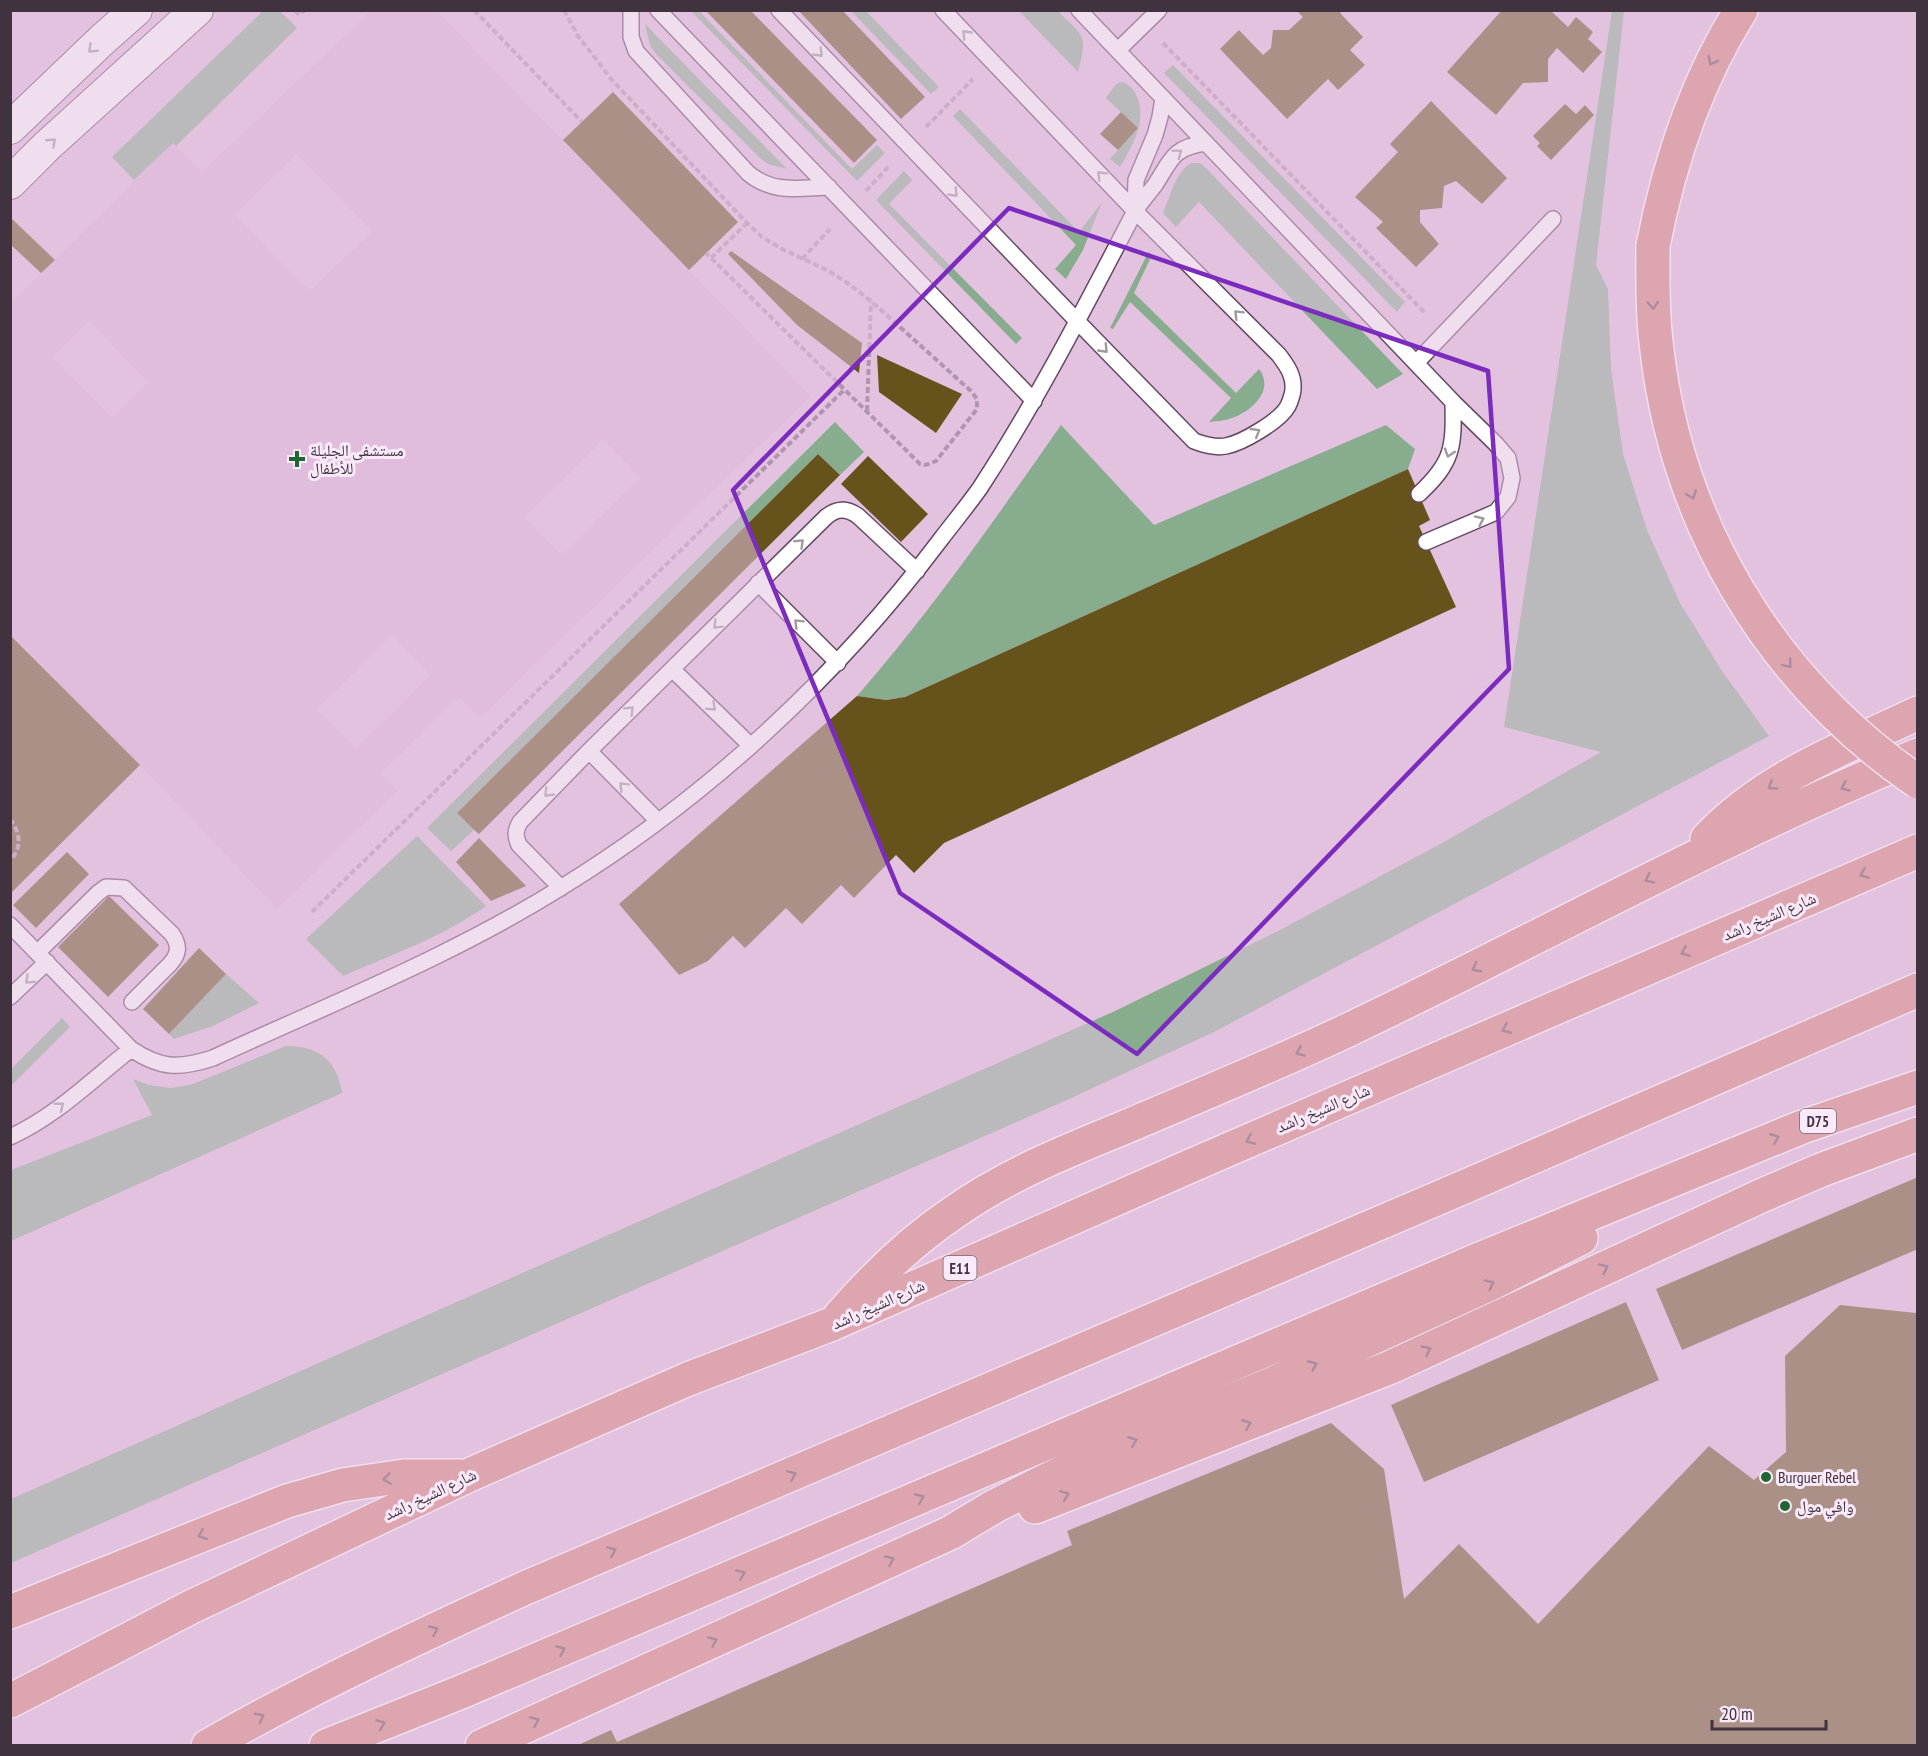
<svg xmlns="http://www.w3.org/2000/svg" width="1928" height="1756" font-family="'PT Sans Narrow','Noto Naskh Arabic',sans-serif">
	<rect width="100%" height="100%" fill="#e3c2e0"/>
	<!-- built -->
	<path fill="#dcb5d9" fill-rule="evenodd" d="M370 11H437L811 396 480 718 459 697 381 773 398 791 277 909 140 765 11 635V303L173 143 202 172ZM297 154 372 231 310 291 235 214ZM89 321 148 382 112 418 53 357ZM603 440 640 478 561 555 525 517ZM392 636 430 675 356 748 317 709Z"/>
	<!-- green -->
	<path fill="#88ad8e" d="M263 11H280L297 28 176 146 173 143 134 180 112 157Z
		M691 11H699L852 169 877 145 885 153 857 181Z
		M851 11H866L939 87 931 94Z
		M1019 11H1058C1084 37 1088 34 1078 72Z
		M1612 11H1624L1596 265 1608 289 1611 369 1623 454 1647 530 1680 603 1722 671 1769 736 1216 1031 1067 1100 11 1563V1499L1115 1011 1280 930 1442 843 1601 752 1504 727Z
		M645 24 787 169 768 164 760 158 656 54 650 45Z
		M1173 65 1405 302 1397 312 1164 73Z
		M1122 82C1130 84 1135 91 1138 99 1146 124 1132 146 1120 167L1110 159 1138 128 1106 98 1116 84Z
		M960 109 1079 232 1102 202 1083 250 1066 279 1055 269 1076 245 953 116Z
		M1191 163H1200L1206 168 1403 374 1377 389 1199 202 1176 227 1163 213C1170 197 1176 171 1191 163Z
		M904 171 912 180 889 204 1022 338 1016 344 876 200Z
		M1149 251 1152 255 1134 293 1236 393 1259 369C1276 391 1249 414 1229 419 1223 421 1216 421 1209 422L1231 398 1130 302 1113 329 1110 328Z
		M835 422 864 452 840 475 818 454 457 813 474 830 451 851 427 828Z
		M1061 425 1154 525 1386 425 1415 449 1408 469 905 697 886 700 857 696C932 610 996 518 1061 425Z
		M417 836 486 906C443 937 391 955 343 976L306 939Z
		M226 974 259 1003 213 1026 174 1039 169 1034Z
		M62 1018 70 1027 11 1086V1069Z
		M286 1046C319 1046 337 1060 342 1093L11 1241V1170L152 1115 133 1079 149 1085 171 1088 193 1084Z"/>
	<!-- building -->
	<path fill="#66531c" d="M705 10H750L877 140 854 163Z
		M798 10H842L925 97 901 119Z
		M1296 10H1343L1340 13 1363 37 1350 50 1365 65 1338 90 1328 79 1287 119 1220 49 1239 30 1263 55 1271 48 1273 30H1289L1303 17Z
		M1502 10H1550L1568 27 1576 17 1593 32 1588 39 1602 52 1583 73 1557 48 1548 59V82L1523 83 1496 115 1447 72Z
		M613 92 738 222 689 270 563 140Z
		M1431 101 1507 178 1482 204 1456 181 1444 186 1442 208 1420 210V222L1439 244 1416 267 1376 228 1383 222 1355 197 1398 152 1390 144Z
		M1565 104 1576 114 1585 105 1594 115 1551 160 1537 146 1540 143 1533 136Z
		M1121 112 1138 128 1118 150 1100 134Z
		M10 217 55 260 41 273 10 244Z
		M731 251 862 343 859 373 797 325 728 254Z
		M877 355 962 394 936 433 879 392Z
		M818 454 840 475 479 834 474 830 457 813Z
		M868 456 928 514 901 542 841 484Z
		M1408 469 1430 520 1419 526 1456 607 944 843 914 873 896 855 854 898 841 885 802 924 786 908 745 948 733 936 708 961 679 975 619 904 857 696 886 700 905 697Z
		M10 635 140 765 10 894Z
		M479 838 526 886 491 901 456 862Z
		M67 852 89 874 36 928 13 905Z
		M109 896 159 945 108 997 58 947Z
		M199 948 226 974 169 1034 143 1009Z
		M1918 1177V1249L1682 1350 1656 1289Z
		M1626 1302 1659 1380 1424 1482 1391 1405Z
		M1840 1305 1916 1313 1918 1312V1746H576L611 1730 617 1742 1072 1545 1067 1531 1331 1423 1384 1469 1404 1599 1459 1544 1538 1624 1709 1446 1754 1480 1786 1452 1785 1356Z"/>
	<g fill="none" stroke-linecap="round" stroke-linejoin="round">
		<defs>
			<path id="lane" d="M631 10V37L636 51 748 173C773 194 798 188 829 187
				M658 10 1034 401
				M779 10 1077 321 1194 441C1205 445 1215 448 1226 446 1242 443 1280 421 1288 406 1290 402 1293 393 1293 389 1294 375 1287 366 1279 355L1135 211 943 10
				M1079 10 1453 402 1495 443 1508 458 1512 478 1508 497 1496 512 1426 542
				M1118 50 1159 10
				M1135 211 1136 180 1155 135 1160 117 1163 98
				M1416 363 1553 219
				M1419 494C1453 462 1454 448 1453 402
				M758 583 838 663
				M672 669 751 746
				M589 751 658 821
				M561 888 519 845C515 836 515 831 520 822L589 751 826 517C837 508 846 508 858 516L917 571
				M10 925 131 1049C161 1069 179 1069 213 1058 330 1004 452 956 562 887 708 797 837 677 941 539 954 522 968 505 980 488 1038 399 1086 305 1135 211 1141 202 1148 194 1155 185 1171 160 1173 147 1206 143
				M38 952 98 893 106 887 124 888 172 934C180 946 179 954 170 964L132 1002
				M10 997 47 962
				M10 1137C55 1117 93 1079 131 1049"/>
			<path id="street" d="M10 128 102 40 136 10
				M10 183 47 146 197 10"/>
			<path id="highway" d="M1653 246C1669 163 1695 83 1741 10
				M1707 839C1764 778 1844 748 1918 713
				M840 1316C874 1277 910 1242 953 1213 1005 1176 1064 1152 1123 1128 1198 1096 1274 1065 1348 1030 1539 939 1723 836 1918 755
				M1035 1507 1391 1367 1763 1195 1821 1170 1918 1134
				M10 1612 287 1501 343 1485 404 1476H459
				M10 1701 191 1607 467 1476 688 1379 832 1324 1188 1167 1918 851
				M208 1746C311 1687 418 1637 525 1588L1464 1187 1918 990
				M326 1746 461 1692 1480 1259 1802 1127 1918 1087
				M482 1746 950 1533 995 1506 1089 1459 1274 1383 1492 1283 1581 1238"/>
		</defs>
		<!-- lane casing -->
		<use href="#lane" stroke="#654963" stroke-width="18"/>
		<!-- street casing -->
		<use href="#street" stroke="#654963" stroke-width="34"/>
		<!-- highway casing -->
		<use href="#highway" stroke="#fff" stroke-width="36"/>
		<!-- path -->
		<path stroke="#b095ae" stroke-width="4" stroke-dasharray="6 3" stroke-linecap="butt" d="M295 10 299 15 305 10
			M474 10 582 122
			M564 10 578 36 612 80 747 223 762 237 782 249 827 270 849 284 871 301 971 391 977 399V409L936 461 926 465 920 464 706 253
			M1163 43 1425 313
			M926 127 973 79
			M866 191 890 165
			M711 258 747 223
			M802 259 830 229
			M867 411 871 302
			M10 819C21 834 22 847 10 861
			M312 912 845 389"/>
		<!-- lane -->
		<use href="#lane" stroke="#fff" stroke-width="15"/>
		<!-- street -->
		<use href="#street" stroke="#fff" stroke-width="32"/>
		<!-- highway -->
		<use href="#highway" stroke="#d48074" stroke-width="33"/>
		<defs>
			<path id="highway-bridge" d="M1653 246C1653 278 1652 310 1656 342 1675 521 1769 680 1918 782"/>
		</defs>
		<!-- highway-bridge casing -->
		<use href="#highway-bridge" stroke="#fff" stroke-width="36" stroke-linecap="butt"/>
		<!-- highway-bridge -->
		<use href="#highway-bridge" stroke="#d48074" stroke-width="33"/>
	</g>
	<!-- one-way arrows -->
	<defs><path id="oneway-chevron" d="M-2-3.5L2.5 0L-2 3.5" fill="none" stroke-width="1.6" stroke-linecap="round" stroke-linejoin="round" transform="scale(1.5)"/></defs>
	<g stroke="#a0999f">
		<use href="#oneway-chevron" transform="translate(966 34) rotate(-134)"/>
		<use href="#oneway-chevron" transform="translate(92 49) rotate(136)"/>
		<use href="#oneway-chevron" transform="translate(819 53) rotate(46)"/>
		<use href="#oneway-chevron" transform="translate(52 142) rotate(-43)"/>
		<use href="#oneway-chevron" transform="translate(1178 153) rotate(-37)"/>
		<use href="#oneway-chevron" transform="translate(1101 175) rotate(-134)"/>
		<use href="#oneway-chevron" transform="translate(954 193) rotate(46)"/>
		<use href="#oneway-chevron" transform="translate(1238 314) rotate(-135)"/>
		<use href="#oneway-chevron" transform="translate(1104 349) rotate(46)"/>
		<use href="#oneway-chevron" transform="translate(1256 432) rotate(-31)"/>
		<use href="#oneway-chevron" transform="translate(1449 453) rotate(108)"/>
		<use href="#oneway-chevron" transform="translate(1480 520) rotate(-25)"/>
		<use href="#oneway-chevron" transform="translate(800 543) rotate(-44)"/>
		<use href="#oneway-chevron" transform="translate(798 623) rotate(-135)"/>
		<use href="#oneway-chevron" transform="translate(717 625) rotate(135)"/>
		<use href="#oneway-chevron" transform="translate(712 707) rotate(44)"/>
		<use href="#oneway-chevron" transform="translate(630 710) rotate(-45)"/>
		<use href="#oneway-chevron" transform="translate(623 786) rotate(-135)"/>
		<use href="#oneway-chevron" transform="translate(548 793) rotate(134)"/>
		<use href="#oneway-chevron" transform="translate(29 980) rotate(136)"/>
		<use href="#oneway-chevron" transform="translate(60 1106) rotate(-38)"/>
	</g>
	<g stroke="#6c4a4f">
		<use href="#oneway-chevron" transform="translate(1712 61) rotate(118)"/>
		<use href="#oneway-chevron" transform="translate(1653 305) rotate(86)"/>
		<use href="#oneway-chevron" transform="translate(1692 495) rotate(69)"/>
		<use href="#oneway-chevron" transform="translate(1788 664) rotate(50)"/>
		<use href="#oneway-chevron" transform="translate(1772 786) rotate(146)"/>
		<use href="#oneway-chevron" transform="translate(1845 787) rotate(156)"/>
		<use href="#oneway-chevron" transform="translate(1864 874) rotate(157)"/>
		<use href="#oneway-chevron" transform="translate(1649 879) rotate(153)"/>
		<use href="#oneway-chevron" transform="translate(1685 952) rotate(157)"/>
		<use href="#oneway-chevron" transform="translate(1476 968) rotate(152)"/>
		<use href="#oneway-chevron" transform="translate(1506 1029) rotate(157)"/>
		<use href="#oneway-chevron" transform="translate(1300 1052) rotate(156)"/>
		<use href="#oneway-chevron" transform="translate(1775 1138) rotate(-22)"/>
		<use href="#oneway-chevron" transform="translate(1250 1140) rotate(157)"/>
		<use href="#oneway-chevron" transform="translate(1604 1268) rotate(-25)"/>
		<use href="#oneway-chevron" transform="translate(1490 1284) rotate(-25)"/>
		<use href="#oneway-chevron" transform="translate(1427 1350) rotate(-25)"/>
		<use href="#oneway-chevron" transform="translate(1313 1365) rotate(-25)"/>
		<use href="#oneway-chevron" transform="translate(1247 1424) rotate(-22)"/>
		<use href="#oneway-chevron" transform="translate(1133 1441) rotate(-22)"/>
		<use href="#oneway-chevron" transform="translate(792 1475) rotate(-23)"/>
		<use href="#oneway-chevron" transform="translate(387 1479) rotate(172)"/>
		<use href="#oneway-chevron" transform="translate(1065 1495) rotate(-21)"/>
		<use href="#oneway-chevron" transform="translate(920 1498) rotate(-23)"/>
		<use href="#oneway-chevron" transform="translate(202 1535) rotate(158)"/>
		<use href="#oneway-chevron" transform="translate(612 1551) rotate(-23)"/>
		<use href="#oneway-chevron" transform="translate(890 1560) rotate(-24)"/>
		<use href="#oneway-chevron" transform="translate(741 1574) rotate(-23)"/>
		<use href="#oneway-chevron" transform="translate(434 1630) rotate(-25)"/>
		<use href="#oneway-chevron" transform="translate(713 1641) rotate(-24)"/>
		<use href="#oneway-chevron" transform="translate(561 1650) rotate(-23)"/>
		<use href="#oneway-chevron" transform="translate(260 1717) rotate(-28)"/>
		<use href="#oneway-chevron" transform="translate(535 1721) rotate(-24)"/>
		<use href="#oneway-chevron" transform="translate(381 1724) rotate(-22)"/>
	</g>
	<!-- marked area -->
	<path d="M0 0H1928V1756H0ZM1009 208 1488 371 1509 669 1137 1054 900 893 733 490Z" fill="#e3c2e0" fill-opacity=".55" fill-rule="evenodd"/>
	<path fill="none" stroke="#7b2cbf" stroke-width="4.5" stroke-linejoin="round" d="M1009 208 1488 371 1509 669 1137 1054 900 893 733 490Z"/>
	<!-- markers -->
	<g fill="#1f6632" stroke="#fae9f8" stroke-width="2">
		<path d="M294 450h6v6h6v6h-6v6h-6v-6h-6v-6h6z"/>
		<circle cx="1766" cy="1477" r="6"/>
		<circle cx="1785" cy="1506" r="6"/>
	</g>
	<g text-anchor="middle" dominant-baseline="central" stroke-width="6" stroke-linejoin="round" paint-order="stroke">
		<!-- shield labels -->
		<g fill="#fae9f8" stroke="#786a76" stroke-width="1.5">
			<rect x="1800" y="1109" width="36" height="24" rx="4.5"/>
			<rect x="943.5" y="1256" width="33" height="24" rx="4.5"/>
		</g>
		<g font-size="15" font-weight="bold" fill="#40333f">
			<text x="1818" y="1121">D75</text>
			<text x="960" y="1268">E11</text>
		</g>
		<!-- poi labels -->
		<g font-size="16" fill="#40333f" stroke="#fae9f8" text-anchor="start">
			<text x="310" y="450">مستشفى الجليلة<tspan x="310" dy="18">للأطفال</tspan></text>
			<text x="1778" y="1477">Burguer Rebel</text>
			<text x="1797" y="1506">وافي مول</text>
		</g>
		<!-- street labels -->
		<g font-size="16" fill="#40333f" stroke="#fae9f8">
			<text transform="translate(1769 916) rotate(-23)">شارع الشيخ راشد</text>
			<text transform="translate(1323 1108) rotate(-23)">شارع الشيخ راشد</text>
			<text transform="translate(878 1304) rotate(-24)">شارع الشيخ راشد</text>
			<text transform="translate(430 1494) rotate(-25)">شارع الشيخ راشد</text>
		</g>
	</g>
	<!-- border -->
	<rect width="1928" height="1756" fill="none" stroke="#40333f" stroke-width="24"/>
	<!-- scale -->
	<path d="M1712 1720v9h114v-9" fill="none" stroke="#40333f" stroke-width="3"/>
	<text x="1721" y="1720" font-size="18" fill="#40333f" stroke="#fae9f8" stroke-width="4.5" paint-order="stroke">20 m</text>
</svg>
